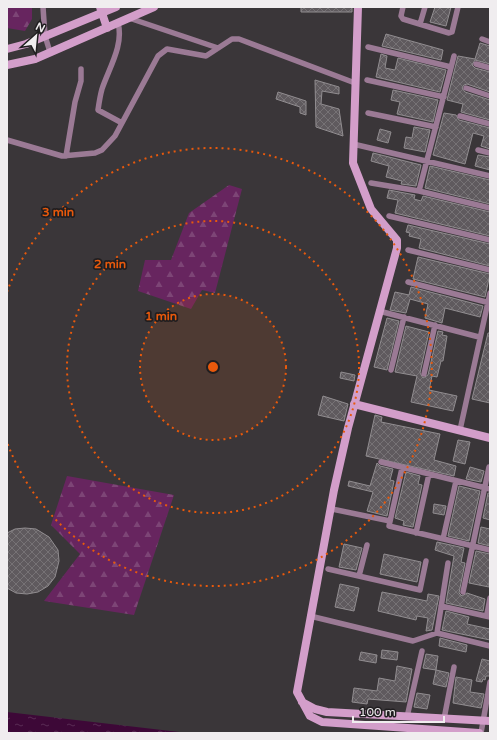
<svg xmlns="http://www.w3.org/2000/svg" width="497" height="740" font-family="'Varela Round',sans-serif">
	<defs>
		<pattern id="forest-firs" width="22" height="20" patternUnits="userSpaceOnUse"><rect width="22" height="20" fill="#67255f"/><path d="M5 1l3.5 6h-7zM16 11l3.5 6h-7z" fill="#7d4576"/></pattern>
		<pattern id="water-ripples" width="26" height="14" patternUnits="userSpaceOnUse"><rect width="26" height="14" fill="#3d0837"/><path d="M2 4q2-2 4 0t4 0M15 11q2-2 4 0t4 0" fill="none" stroke="#592c54"/></pattern>
		<pattern id="building-cross-hatch" width="8" height="8" patternUnits="userSpaceOnUse"><rect width="8" height="8" fill="#5f5a5e"/><path d="M0 0l8 8M0 8l8-8" fill="none" stroke="#767275"/></pattern>
	</defs>
	<rect width="100%" height="100%" fill="#3a3639"/>
	<!-- forest -->
	<path fill="url(#forest-firs)" d="M7 7H32V19L25 31 7 28Z
		M229 185 242 189 215 293 202 290 191 309 138 291 145 260H171L189 213Z
		M67 476 174 495 134 615 44 601 80 554 51 525Z"/>
	<!-- water -->
	<path fill="url(#water-ripples)" d="M7 712 188 733H7Z"/>
	<!-- building -->
	<path fill="url(#building-cross-hatch)" stroke="#918d90" d="M301 7H352V12H301Z
		M435 7H451L446 26 430 22Z
		M386 34 443 50 441 60 382 46Z
		M480 43 490 46V64L475 60 472 65 475 68 490 72V92L467 84 464 85 462 88 465 92 490 100V120L461 112 463 104 447 100 458 56 475 59Z
		M381 54 387 56 385 68 395 70 398 58 446 70 440 92 376 77Z
		M315 80 339 87V94L322 91 321 104 339 109 343 136 316 127Z
		M393 90 438 100 433 122 397 114 400 102 391 100Z
		M278 92 306 101V115L300 113V107L276 99Z
		M444 113 456 115 459 120 490 128V149L481 146 484 136 473 133 465 164 433 155Z
		M414 127 430 130 425 152 404 148 406 137 412 138Z
		M380 129 391 132 388 143 377 140Z
		M373 153 421 165 416 186 401 184 402 181 386 177 389 166 371 161Z
		M478 155 490 157V170L475 166Z
		M430 166 490 180V204L425 188Z
		M389 190 415 195 414 199 421 201 423 196 490 212V236L395 213 398 200 387 198Z
		M408 225 490 244V266L419 248 421 239 409 236 410 233 406 232Z
		M418 257 490 274 485 297 413 279Z
		M411 287 483 306 480 317 445 308 442 323 425 318 428 304 410 299 406 313 390 310 395 292 409 295Z
		M387 318 399 321 387 370 374 367Z
		M406 326 429 332 420 373 423 378 428 375 438 331 443 332 442 335 447 336 443 361H441L437 377 432 376 429 390 457 396 453 411 411 402 417 376 395 372Z
		M488 333H490V403L472 399Z
		M341 372 355 375 354 381 340 378Z
		M323 396 348 404 344 421 318 415Z
		M375 415 382 417 381 422 440 434 434 460 456 466 454 476 366 456Z
		M458 440 470 442 465 464 453 461Z
		M377 463 380 466 393 469 390 480 394 481 387 516 367 511 373 492 348 486 349 481 370 486Z
		M470 467 484 471 481 482 466 479Z
		M406 472 420 476 418 484 422 485 413 527 403 525 404 521 395 518Z
		M459 486 480 491 469 541 448 536Z
		M488 493H490V520L483 518Z
		M434 504 446 506 444 515 433 513Z
		M481 527 490 529V546L478 543Z
		M25 528 36 529 49 537 58 550 59 561 55 577 48 586 38 592 27 594 16 593 7 588V533L15 529Z
		M437 542 464 548 461 562 465 563 459 593 462 596 467 593 485 599 483 611 446 603 454 556 435 550Z
		M344 544 362 548 356 570 339 567Z
		M476 551 490 554 489 587 469 583Z
		M384 554 421 562 417 582 380 574Z
		M340 584 359 588 354 611 335 607Z
		M382 592 427 601 428 594 439 596 432 630 426 631 428 618 417 616 416 620 378 611Z
		M446 611 469 617 467 624 490 629V640L442 630Z
		M440 638 467 645 466 652 439 646Z
		M382 650 398 652 397 660 381 658Z
		M361 652 377 655 376 663 359 660Z
		M426 654 438 656 436 670 423 668Z
		M482 659 490 661V676H486L485 680 483 679 482 682 476 681Z
		M397 666 412 669 406 702 368 699 367 704 352 702 354 688 377 691 379 678 395 681Z
		M436 670 449 673 446 687 433 684Z
		M456 677 472 680 470 692 484 694 481 708 453 703Z
		M417 693 430 695 427 709 414 707Z"/>
	<g fill="none" stroke-linecap="round" stroke-linejoin="round">
		<!-- street -->
		<path stroke="#9b7a95" stroke-width="5.5" d="M43 7 45 36 50 52
			M403 7 401 16 403 19 449 33 452 32 458 7
			M129 18 218 48
			M118 23C124 45 109 68 102 89 100 96 99 103 98 110L122 123
			M420 24 425 7
			M482 39 490 42
			M368 47 451 67
			M476 64 490 68
			M367 80 444 97
			M466 88 490 96
			M368 113 436 127
			M460 116 490 124
			M7 140 62 156 95 153 102 150 115 136 158 56 167 49 206 56 232 39H239L355 83
			M353 144 490 176
			M478 150 490 153
			M66 156 75 102 81 81V69
			M371 183 419 191 490 208
			M419 191 454 56
			M389 216 490 240
			M408 250 490 270
			M408 282 490 303
			M379 311 479 337
			M391 370 404 317
			M424 374 435 325
			M460 430 490 293
			M381 462 490 489
			M402 468 389 526 490 550
			M332 509 390 521
			M416 533 429 474
			M443 539 456 481
			M448 563 437 633 490 646
			M328 569 420 590 426 561
			M359 576 367 545
			M463 592 489 467
			M441 606 490 617
			M487 614 490 598
			M310 616 413 641 437 633
			M407 717 422 651
			M444 719 454 667
			M481 733 490 682"/>
		<!-- secondary -->
		<path stroke="#d39eca" stroke-width="8" d="M100 7 107 28
			M358 7 353 163 371 209 397 240V248L348 428 334 490 297 692 310 716 322 722 479 733
			M7 49 26 44 116 7
			M7 65 35 59 154 7
			M354 404 490 438
			M302 702 315 709 327 712 490 721"/>
	</g>
	<!-- distance rings -->
	<circle cx="213" cy="367" r="73" fill="#e8590c" fill-opacity=".12"/>
	<g fill="none" stroke="#e8590c" stroke-width="2" stroke-dasharray="2 4">
		<circle cx="213" cy="367" r="73"/>
		<circle cx="213" cy="367" r="146"/>
		<path d="M7 292A219 219 0 1 1 7 442"/>
	</g>
	<circle cx="213" cy="367" r="6" fill="#e8590c" stroke="#201e20" stroke-width="2"/>
	<g font-size="12" text-anchor="middle" font-weight="bold" fill="#e8590c" stroke="#201e20" stroke-width="3.5" stroke-linejoin="round" paint-order="stroke">
		<text x="58" y="216">3 min</text>
		<text x="110" y="268">2 min</text>
		<text x="161" y="320">1 min</text>
	</g>
	<!-- border -->
	<rect width="497" height="740" fill="none" stroke="#f0edef" stroke-width="16"/>
	<!-- north arrow -->
	<g transform="translate(36 36) rotate(27)" stroke="#201e20" stroke-width="3" paint-order="stroke">
	<path d="M0-3L7 15L0 10L-7 15Z" fill="#f0edef"/>
	<text y="-6" font-size="11" font-weight="bold" text-anchor="middle" fill="#f0edef">N</text>
	</g>
	<!-- scale -->
	<path d="M353 716v6h91v-6" fill="none" stroke="#f0edef" stroke-width="2"/>
	<text x="359" y="716" font-size="12" fill="#f0edef" stroke="#201e20" stroke-width="3" paint-order="stroke">100 m</text>
</svg>
